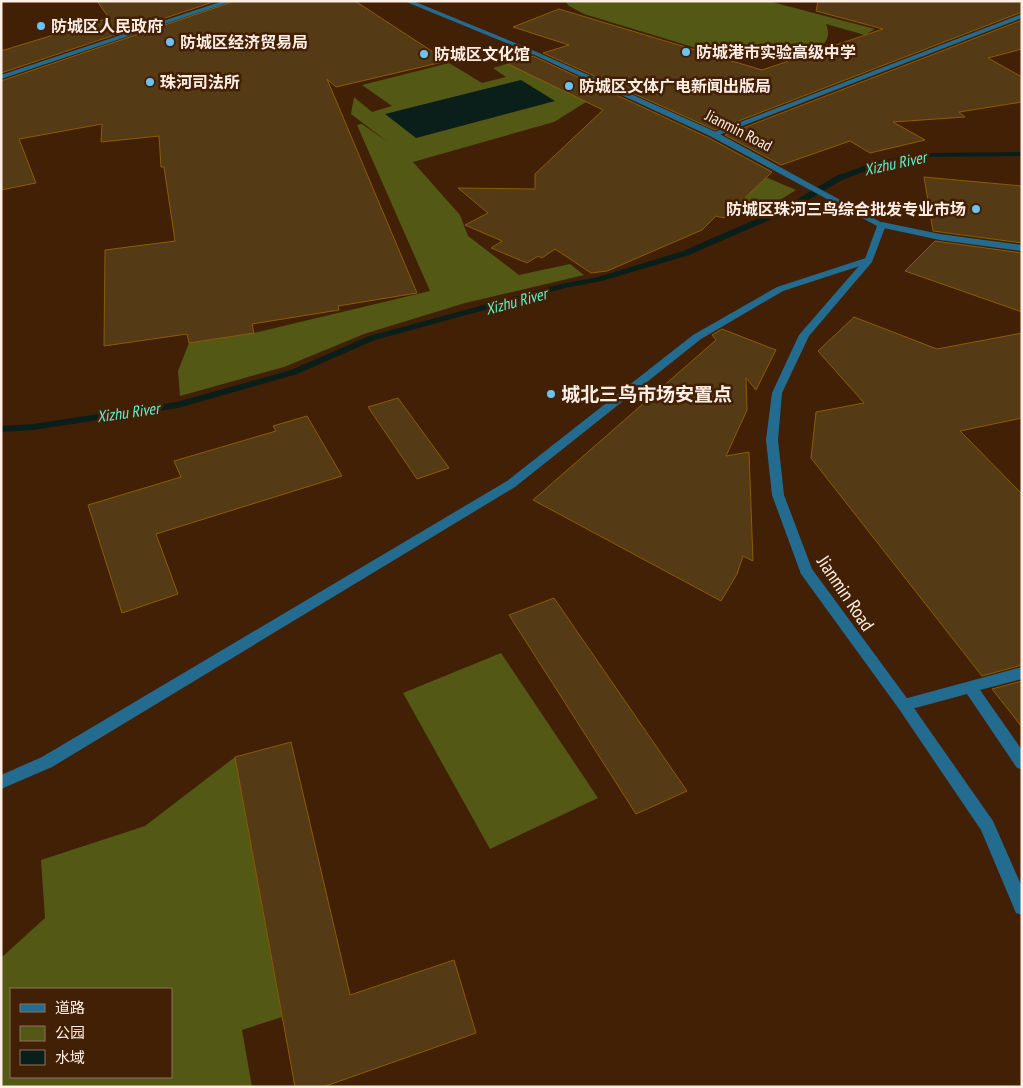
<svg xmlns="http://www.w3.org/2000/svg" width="1023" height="1088" font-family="'PT Sans Narrow','Noto Sans SC',sans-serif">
	<rect width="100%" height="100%" fill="#422006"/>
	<!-- green -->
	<path fill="#535914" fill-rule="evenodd" d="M565 1H768L875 29 865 35 826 24C844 67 738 57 716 54L584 14 569 6Z
		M525 58 604 96 586 102 554 122 413 162 460 215 468 236 519 275 570 264 584 275 465 303 364 334 284 367 180 396 178 371 189 343 254 333 430 291 357 125 362 124 389 143 351 114 354 97 372 112 392 106 362 85 449 63 482 83 506 77 493 68Z
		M761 175 796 190 775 203 725 218 759 184Z
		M501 653 598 798 490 849 403 693Z
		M235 757 282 1017 242 1030 252 1087H1V958L45 918 41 860 145 826ZM11 989H171V1077H11Z"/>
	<!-- water -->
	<path fill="#0b1f1a" d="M521 80 555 101 416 138 385 114Z"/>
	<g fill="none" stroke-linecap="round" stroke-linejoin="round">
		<!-- stream -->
		<path fill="#0b1f1a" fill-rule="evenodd" d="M1022 152V156L930 157 882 165 842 180 788 212 689 255 602 281 565 288 375 340 297 374 178 408 33 430 1 432V426L33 424 177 402 291 370 369 336 561 284 598 277 683 251 782 208 836 176 878 161 930 153Z"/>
	</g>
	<!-- building -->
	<path fill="#553b15" stroke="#8b5c04" d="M97 1H216L1 73V51L109 18Z
		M235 1H355L447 61 336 87 327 79 417 293 338 306 339 310 252 324 254 333 189 343 187 334 104 346 105 250 175 241 164 167H161L159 136 101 142 102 124 19 139 36 183 1 190V81Z
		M818 1H1022V12L715 130 543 53 569 45 513 27 559 9 762 70 883 29 816 11Z
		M1022 20V49L988 58 1022 77V102L959 112 965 117 893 122 925 140 870 153 850 141 781 165 725 135Z
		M533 56 709 138 772 172 724 218 716 216 702 230 607 271 591 273 555 249 542 258 538 256 527 263 491 248 502 241 465 225 488 213 458 188 535 189V174L603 110 508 64Z
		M924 177 1022 186V243L933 231Z
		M935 241 1022 253V312L905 271Z
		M854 317 937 349 1022 333V418L960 431 1022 494V665L982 676 811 458 816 412 864 403 818 351Z
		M722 329 776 350 756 390 746 378 747 410 726 456 749 452 753 561 743 556 737 574 721 601 533 500 716 340 712 335Z
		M398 398 449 468 417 479 368 407Z
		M307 416 342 476 156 534 178 594 122 613 88 505 181 477 174 461 276 431 273 426Z
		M554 598 687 791 636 814 509 615Z
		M1022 681V727L992 689Z
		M291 742 350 995 454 960 476 1033 323 1087H295L235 757Z"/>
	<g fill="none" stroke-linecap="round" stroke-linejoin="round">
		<!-- minor -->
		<path fill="#246c8f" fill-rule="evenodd" d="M1022 14V18L716 136 709 134Z
			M882 222 940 234 1022 245V251L940 240 879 227 878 225Z
			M869 257 872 258V262L783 291 701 339 515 487 52 767 1 789V775L42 757 507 481 693 335 777 287Z
			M1022 667V679L980 690 1022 750V769L1017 768 967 694 904 711 899 709 897 705 899 701 904 699Z"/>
		<!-- tertiary -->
		<path fill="#246c8f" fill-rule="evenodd" d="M223 1H233L1 79V75Z
			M404 1H413L530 49 716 132 886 225 872 262 809 336 782 393 778 440 784 495 812 569 909 701 993 821 1022 887V915L1016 913 981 830 899 709 801 574 772 495 766 440 772 393 799 335 865 259 877 226 710 136 526 51Z"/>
	</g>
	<!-- markers -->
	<g fill="#6cc3f2" stroke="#422006" stroke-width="2">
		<circle cx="41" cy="26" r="5"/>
		<circle cx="170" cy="42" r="5"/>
		<circle cx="686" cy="52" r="5"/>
		<circle cx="424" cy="54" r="5"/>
		<circle cx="150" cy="82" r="5"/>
		<circle cx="569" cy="86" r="5"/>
		<circle cx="976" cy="209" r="5"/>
		<circle cx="551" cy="394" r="5"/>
	</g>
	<g text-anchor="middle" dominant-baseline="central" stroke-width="5" stroke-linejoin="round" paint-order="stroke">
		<!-- far-poi labels -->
		<g font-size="16" font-weight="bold" fill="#feeee4" stroke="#422006" text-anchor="start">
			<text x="51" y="26">防城区人民政府</text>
			<text x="180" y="42">防城区经济贸易局</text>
			<text x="696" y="52">防城港市实验高级中学</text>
			<text x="434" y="54">防城区文化馆</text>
			<text x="160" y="82">珠河司法所</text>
			<text x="579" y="86">防城区文体广电新闻出版局</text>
			<text x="966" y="209" text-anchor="end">防城区珠河三鸟综合批发专业市场</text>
		</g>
		<!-- far-street labels -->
		<g font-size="16" fill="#feeee4" stroke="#422006">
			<text transform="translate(739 130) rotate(27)">Jianmin Road</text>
		</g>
		<!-- far-water labels -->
		<g font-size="16" font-style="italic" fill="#5ef1ce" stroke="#422006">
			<text transform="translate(895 163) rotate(-12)">Xizhu River</text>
			<text transform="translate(516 301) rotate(-15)">Xizhu River</text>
			<text transform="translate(128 412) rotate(-8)">Xizhu River</text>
		</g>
		<!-- poi labels -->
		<g font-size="19" font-weight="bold" fill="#feeee4" stroke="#422006" text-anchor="start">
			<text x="561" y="394">城北三鸟市场安置点</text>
		</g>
		<!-- street labels -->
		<g font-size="19" fill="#feeee4" stroke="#422006">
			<text transform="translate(846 593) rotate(56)">Jianmin Road</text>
		</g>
	</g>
	<!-- border -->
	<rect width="1023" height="1088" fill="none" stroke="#feeee4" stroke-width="5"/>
	<!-- legend -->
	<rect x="10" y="988" width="162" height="90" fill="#422006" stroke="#8d725f"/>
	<rect x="20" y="1004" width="25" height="8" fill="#246c8f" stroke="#8d725f"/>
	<text x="55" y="1013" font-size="15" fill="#feeee4">道路</text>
	<rect x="20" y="1026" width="25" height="15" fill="#535914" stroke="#8d725f"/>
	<text x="55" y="1038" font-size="15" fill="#feeee4">公园</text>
	<rect x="20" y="1050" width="25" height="15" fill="#0b1f1a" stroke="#8d725f"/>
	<text x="55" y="1063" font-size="15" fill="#feeee4">水域</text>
</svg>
